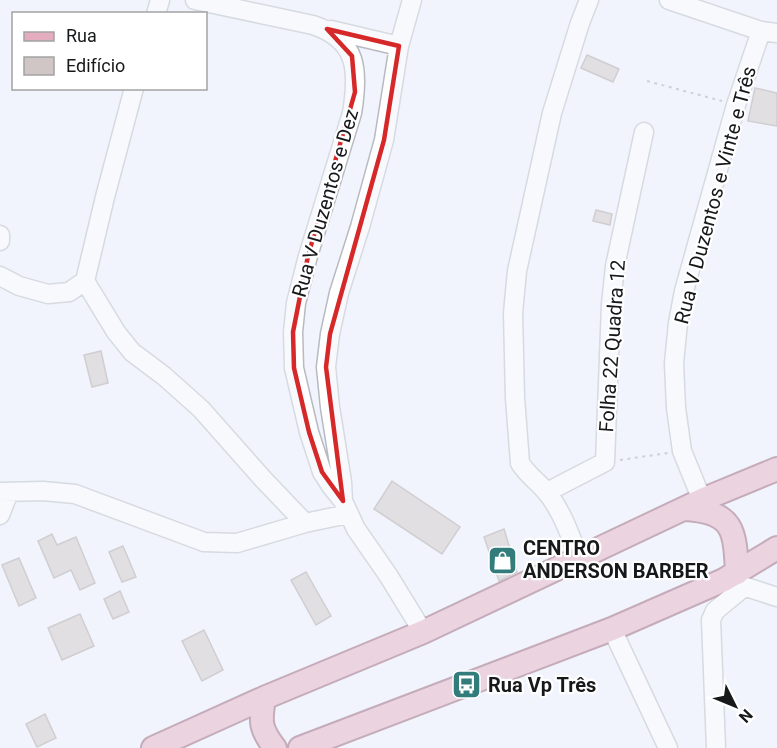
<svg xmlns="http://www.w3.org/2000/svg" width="777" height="748" font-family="Roboto,sans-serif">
	<rect width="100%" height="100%" fill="#f1f4fc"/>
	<!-- building -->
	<path fill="#d0c6c5" stroke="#a89f9e" stroke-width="1.5" d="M587 55 619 69 613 82 581 68Z
		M755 88 777 93V126L748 121Z
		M596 210 612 214 610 225 593 221Z
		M101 351 108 383 92 387 84 355Z
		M392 481 460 527 442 554 374 509Z
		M504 529 517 572 499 581 484 537Z
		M52 534 57 545 76 537 95 583 80 590 71 570 54 578 38 541Z
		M123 546 136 577 122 582 109 552Z
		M19 558 36 598 19 606 2 565Z
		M306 572 331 616 316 625 291 580Z
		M120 591 129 612 113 619 104 599Z
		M80 614 94 646 62 660 48 628Z
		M204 630 223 670 202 681 182 641Z
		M45 714 56 738 37 747 26 724Z"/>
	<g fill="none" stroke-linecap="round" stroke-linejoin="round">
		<defs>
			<path id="minor" d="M195 0 313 25C358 40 359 71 352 113L308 256 296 303 293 332 294 368 309 432 322 472 331 486 343 501 356 529 388 575 423 632
				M669 0 761 31 777 33
				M156 14 160 0
				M331 30 399 46
				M0 235V241
				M0 276 19 286 48 294 69 292 85 281 105 197 134 88
				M85 281 116 332 132 352 164 376 201 409 263 479 305 523
				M0 492 43 491 75 494 204 542 237 543 305 523 348 514
				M547 492 605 462 611 304 615 266 644 132
				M702 500 682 451 676 408 674 363 678 323 684 291 736 105 761 31
				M343 501 342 482 330 407 326 367 330 334 339 293 360 227 384 140 399 46 412 0
				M0 515 9 492
				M579 557C570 536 563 513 548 494 540 483 528 476 520 463L515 398 513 313 517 271 552 113 580 23 589 0
				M734 583 777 597
				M612 629 668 748
				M716 748 711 620 715 611 744 587"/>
			<path id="major" d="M685 509C734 512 735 530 737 573
				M264 698C260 722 260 729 275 748
				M153 748 264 698 423 632 702 500 777 469
				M300 748 612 629 724 580 777 548"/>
		</defs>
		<!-- minor casing -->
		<use href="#minor" stroke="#b7bac1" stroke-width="21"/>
		<!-- major casing -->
		<use href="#major" stroke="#91546a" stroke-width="26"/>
		<!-- path -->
		<path stroke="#a4a6ac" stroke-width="2" stroke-dasharray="3 4.5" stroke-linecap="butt" d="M647 81 722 101
			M620 460 668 453"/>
		<!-- minor -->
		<use href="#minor" stroke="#fff" stroke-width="18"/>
		<!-- major -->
		<use href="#major" stroke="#e4acbf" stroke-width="22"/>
	</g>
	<!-- marked area -->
	<path d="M0 0H777V748H0ZM327 29 399 46 384 140 330 334 326 367 343 501 322 472 309 432 294 368 293 332 308 256 355 92 352 56Z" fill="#f1f4fc" fill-opacity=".55" fill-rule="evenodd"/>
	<path fill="none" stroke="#d62828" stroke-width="4.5" stroke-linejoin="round" d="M327 29 399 46 384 140 330 334 326 367 343 501 322 472 309 432 294 368 293 332 308 256 355 92 352 56Z"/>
	<!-- icons -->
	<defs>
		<symbol id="shop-square" viewBox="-11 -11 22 22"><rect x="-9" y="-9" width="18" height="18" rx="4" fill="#327c7c" stroke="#fff"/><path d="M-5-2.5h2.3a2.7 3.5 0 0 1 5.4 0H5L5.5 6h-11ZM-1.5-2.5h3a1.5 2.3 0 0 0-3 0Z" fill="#fff"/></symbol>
		<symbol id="bus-square" viewBox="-11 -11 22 22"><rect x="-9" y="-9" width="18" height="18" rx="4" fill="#327c7c" stroke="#fff"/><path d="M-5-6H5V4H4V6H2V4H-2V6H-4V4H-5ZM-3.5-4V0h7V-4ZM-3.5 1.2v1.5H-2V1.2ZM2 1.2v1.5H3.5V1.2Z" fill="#fff"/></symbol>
	</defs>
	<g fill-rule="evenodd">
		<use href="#shop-square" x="486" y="544" width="33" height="33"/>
		<use href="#bus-square" x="450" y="668" width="33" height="33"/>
	</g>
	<g text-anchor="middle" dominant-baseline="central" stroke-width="4.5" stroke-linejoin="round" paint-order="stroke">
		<!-- street labels -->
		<g font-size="20" fill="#17181a" stroke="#fff">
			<text transform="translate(715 195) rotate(-75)">Rua V Duzentos e Vinte e Três</text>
			<text transform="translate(325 203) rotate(-74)">Rua V Duzentos e Dez</text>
			<text transform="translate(612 346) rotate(-86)">Folha 22 Quadra 12</text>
		</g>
		<!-- poi labels -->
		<g font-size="20" font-weight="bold" fill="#17181a" stroke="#fff" text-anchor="start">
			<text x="523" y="548">CENTRO<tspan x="523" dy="23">ANDERSON BARBER</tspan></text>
			<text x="488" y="685">Rua Vp Três</text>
		</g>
	</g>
	<!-- legend -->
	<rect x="12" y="12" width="195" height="78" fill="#ffffff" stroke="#a2a3a3" stroke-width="1.5"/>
	<rect x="24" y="32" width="30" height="9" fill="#e4acbf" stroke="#a2a3a3" stroke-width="1.5"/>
	<text x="66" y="42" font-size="18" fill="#17181a">Rua</text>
	<rect x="24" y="57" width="30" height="18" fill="#d0c6c5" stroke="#a2a3a3" stroke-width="1.5"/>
	<text x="66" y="72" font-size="18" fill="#17181a">Edifício</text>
	<!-- north arrow -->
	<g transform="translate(735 706) rotate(133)" stroke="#ffffff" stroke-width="4.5" paint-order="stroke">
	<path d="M0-4.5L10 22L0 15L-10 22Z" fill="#17181a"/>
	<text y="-9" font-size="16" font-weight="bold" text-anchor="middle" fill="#17181a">N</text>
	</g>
</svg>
